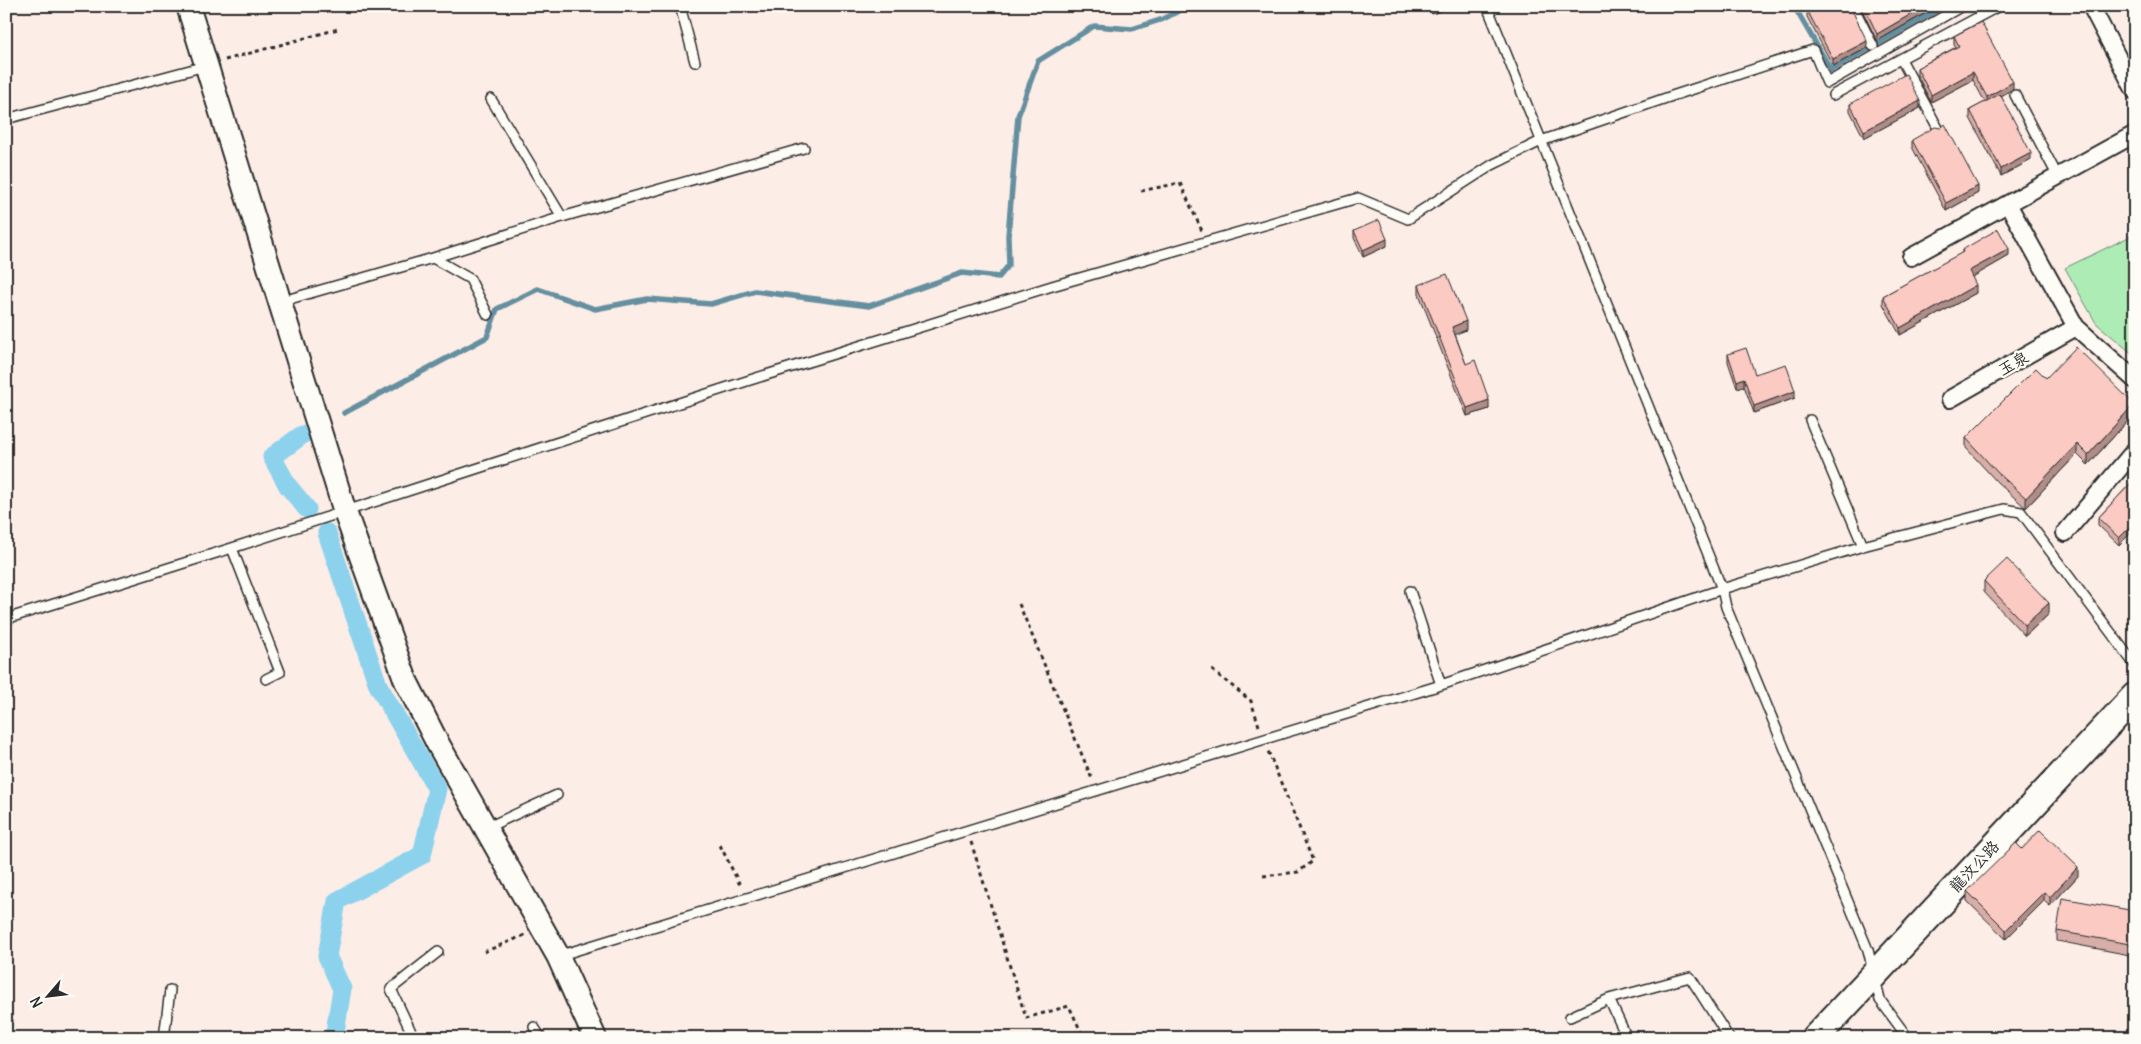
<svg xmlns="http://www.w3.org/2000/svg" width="2141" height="1044" font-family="Delius,'LXGW WenKai TC',sans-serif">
	<rect width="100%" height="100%" fill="#fcede7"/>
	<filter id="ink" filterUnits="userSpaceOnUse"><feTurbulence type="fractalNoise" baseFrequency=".02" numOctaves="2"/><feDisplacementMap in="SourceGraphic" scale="10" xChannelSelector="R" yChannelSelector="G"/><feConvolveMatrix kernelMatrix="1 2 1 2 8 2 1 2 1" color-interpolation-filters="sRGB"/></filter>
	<g filter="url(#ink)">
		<!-- green -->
		<path fill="#adecb4" stroke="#6c8c70" d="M2135 234V356L2096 323 2065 268Z"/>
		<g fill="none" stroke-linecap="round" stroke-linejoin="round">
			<!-- stream -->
			<path stroke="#658f9f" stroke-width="5.5" d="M1794 6 1831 70 1944 6
				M344 413 487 337 497 309 538 289 595 309 647 299 711 304 755 291 869 306 962 273 999 277 1009 265 1008 236 1018 116 1038 61 1094 26 1132 29 1163 19 1188 6"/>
			<!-- canal -->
			<path stroke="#8cd2ed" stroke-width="19" d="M302 435 272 457 288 486 307 509
				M327 533 378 685 437 789 422 855 337 901 327 956 342 989 334 1038"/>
			<defs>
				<path id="lane" d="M680 6 695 62
					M1487 6 1722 589 1726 607 1868 950 1880 1000 1908 1038
					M1853 6 1873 46
					M1901 59 1939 130
					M1833 95 1999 6
					M2015 95 2058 177
					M491 99 562 217
					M6 119 205 66
					M433 258 470 279 488 315
					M279 302 433 258 562 217 804 148
					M1810 420 1863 546
					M232 548 280 672 266 679
					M1410 591 1441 685
					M6 619 232 548 750 380 1052 286 1358 198 1408 219 1492 165 1541 141 1672 96 1813 50 1827 83 1962 6
					M486 828 557 795
					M558 956 1441 685 1722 589 1863 546 2004 509 2021 512 2135 665
					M1609 999 1627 1038
					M1570 1017 1609 999 1690 977 1729 1038
					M534 1027 541 1038
					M164 1038 170 990
					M414 1038 391 989 438 952"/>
				<path id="street" d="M2091 6 2135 91
					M2008 204 2076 327 2135 380
					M1911 257 2135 134
					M1950 399 2076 327
					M2065 533 2135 450"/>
				<path id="secondary" d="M188 6 345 512 406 681 438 744 558 956 595 1038"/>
				<path id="primary" d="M1815 1038 2135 696"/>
			</defs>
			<!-- lane casing -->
			<use href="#lane" stroke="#2b2b2b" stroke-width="12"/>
			<!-- street casing -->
			<use href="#street" stroke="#2b2b2b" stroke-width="20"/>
			<!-- secondary casing -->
			<use href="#secondary" stroke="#2b2b2b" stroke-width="26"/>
			<!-- primary casing -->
			<use href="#primary" stroke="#2b2b2b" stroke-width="30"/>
			<!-- path -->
			<path stroke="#2b2b2b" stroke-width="3" stroke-dasharray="4 4" stroke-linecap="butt" d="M225 60 338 29
				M1141 191 1180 183 1202 231
				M1019 604 1092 779
				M1212 670 1251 701 1260 729
				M971 842 1026 1018 1069 1006 1084 1038
				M720 845 741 887
				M1263 876 1298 872 1313 861 1268 751
				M484 952 525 935
				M1086 1038H1120"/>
			<!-- lane -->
			<use href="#lane" stroke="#fdfcf7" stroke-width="9"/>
			<!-- street -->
			<use href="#street" stroke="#fdfcf7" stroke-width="16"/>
			<!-- secondary -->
			<use href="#secondary" stroke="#fdfcf7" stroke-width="22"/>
			<!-- primary -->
			<use href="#primary" stroke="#fdfcf7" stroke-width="26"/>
		</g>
		<!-- wall -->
		<path fill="#d7aea8" stroke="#2b2b2b" d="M1430 6H1454L1432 14Z
			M1812 6H1850L1867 48 1833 66 1807 17V10L1813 7Z
			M1860 6H1938L1877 41Z
			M1954 36 2013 89 2001 96 2031 160 2001 176 1970 118V110L1985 102 1973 80 1931 102 1917 75V68L1956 47 1954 44Z
			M1850 104 1920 108 1864 138 1850 111Z
			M1912 140 1978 193 1946 211 1912 147Z
			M1354 231 1387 246 1363 257 1354 238Z
			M1962 250 2009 256 1972 277 1976 293 1900 335 1883 304V296L1962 253Z
			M1419 285 1466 330 1455 334 1466 364 1489 409 1467 416 1419 294Z
			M1728 354 1755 374 1795 398 1754 413 1744 386 1737 388 1728 362Z
			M2046 378 2134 414 2088 465 2077 454 2026 508 1997 482 1966 448V438Z
			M2135 479V529L2119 545 2098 525V518Z
			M1984 581 2049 614 2025 636 1984 592Z
			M2135 843V865L2130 856V845Z
			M2022 849 2078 876 2050 906 2044 901 2006 939 1967 901V891Z
			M2135 876V904L2128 890V879Z
			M2135 911V956L2057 941V931Z"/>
		<!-- shaded-wall -->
		<path fill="#af8d88" stroke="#2b2b2b" d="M1432 6H1454L1432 14Z
			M1925 6H1938L1877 41V34Z
			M1867 41V48L1833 66V59Z
			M1973 72V80L1931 102V95Z
			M2013 82V89L1987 104V97Z
			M1920 101V108L1864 138V131Z
			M2031 153V160L2001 176V169Z
			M1978 186V193L1946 211V203Z
			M1387 239V246L1363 257V250Z
			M2009 249V256L1969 279V271Z
			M1976 285V293L1900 335V328Z
			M1466 321V330L1452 336V327Z
			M1744 378V386L1737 388V381Z
			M1795 391V398L1754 413V406Z
			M1489 400V409L1467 416V408Z
			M2134 404V414L2088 465V455Z
			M2077 444V454L2026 508V498Z
			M2135 522V529L2119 545V538Z
			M2049 603V614L2025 636V625Z
			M2078 867V876L2050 906V897Z
			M2044 892V901L2006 939V930Z"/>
		<!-- building -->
		<path fill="#facac3" stroke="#2b2b2b" d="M1815 6H1850L1867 41 1833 59 1807 10Z
			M1864 6H1925L1877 34Z
			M1981 22 2013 82 1987 97 1973 72 1931 95 1917 68 1959 46 1954 36Z
			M1906 74 1920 101 1864 131 1850 104Z
			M2000 94 2031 153 2001 169 1970 110Z
			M1945 124 1978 186 1946 203 1912 140 1935 127 1941 128Z
			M1379 220 1387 239 1363 250 1354 231Z
			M1998 229 2009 249 1969 271 1976 285 1900 328 1883 296 1963 252 1962 250Z
			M1447 274 1466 321 1452 327 1466 364 1475 360 1489 400 1467 408 1419 285Z
			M2076 347 2134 404 2088 455 2077 444 2026 498 1997 472 1966 438 2036 368 2046 378Z
			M1746 348 1755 374 1786 364 1795 391 1754 406 1744 378 1737 381 1728 354Z
			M2135 479V522L2119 538 2098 518Z
			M2007 559 2049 603 2025 625 1984 581Z
			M2040 830 2078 867 2050 897 2044 892 2006 930 1967 891 2016 843 2022 849Z
			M2135 843V855L2130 845Z
			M2135 876V893L2128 879Z
			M2062 898 2135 911V945L2057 931Z"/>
	</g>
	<g text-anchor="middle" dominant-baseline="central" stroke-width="5" stroke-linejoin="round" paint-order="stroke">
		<!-- street labels -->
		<g font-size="16" fill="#2b2b2b" stroke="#fdfcf7">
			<text transform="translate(2013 363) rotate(-29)">玉泉</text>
			<text transform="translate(1974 866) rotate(-47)">龍汶公路</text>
		</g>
	</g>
	<!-- margin -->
	<rect width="2141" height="1044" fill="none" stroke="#fdfcf7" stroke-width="25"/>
	<rect x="12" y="12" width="2116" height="1019" fill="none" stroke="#2b2b2b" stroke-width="2" filter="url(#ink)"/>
	<!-- north arrow -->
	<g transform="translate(48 996) rotate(242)" stroke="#fdfcf7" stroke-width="4" paint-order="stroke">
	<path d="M0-4L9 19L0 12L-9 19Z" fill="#2b2b2b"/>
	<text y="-8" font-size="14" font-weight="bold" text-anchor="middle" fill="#2b2b2b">N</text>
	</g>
</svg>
